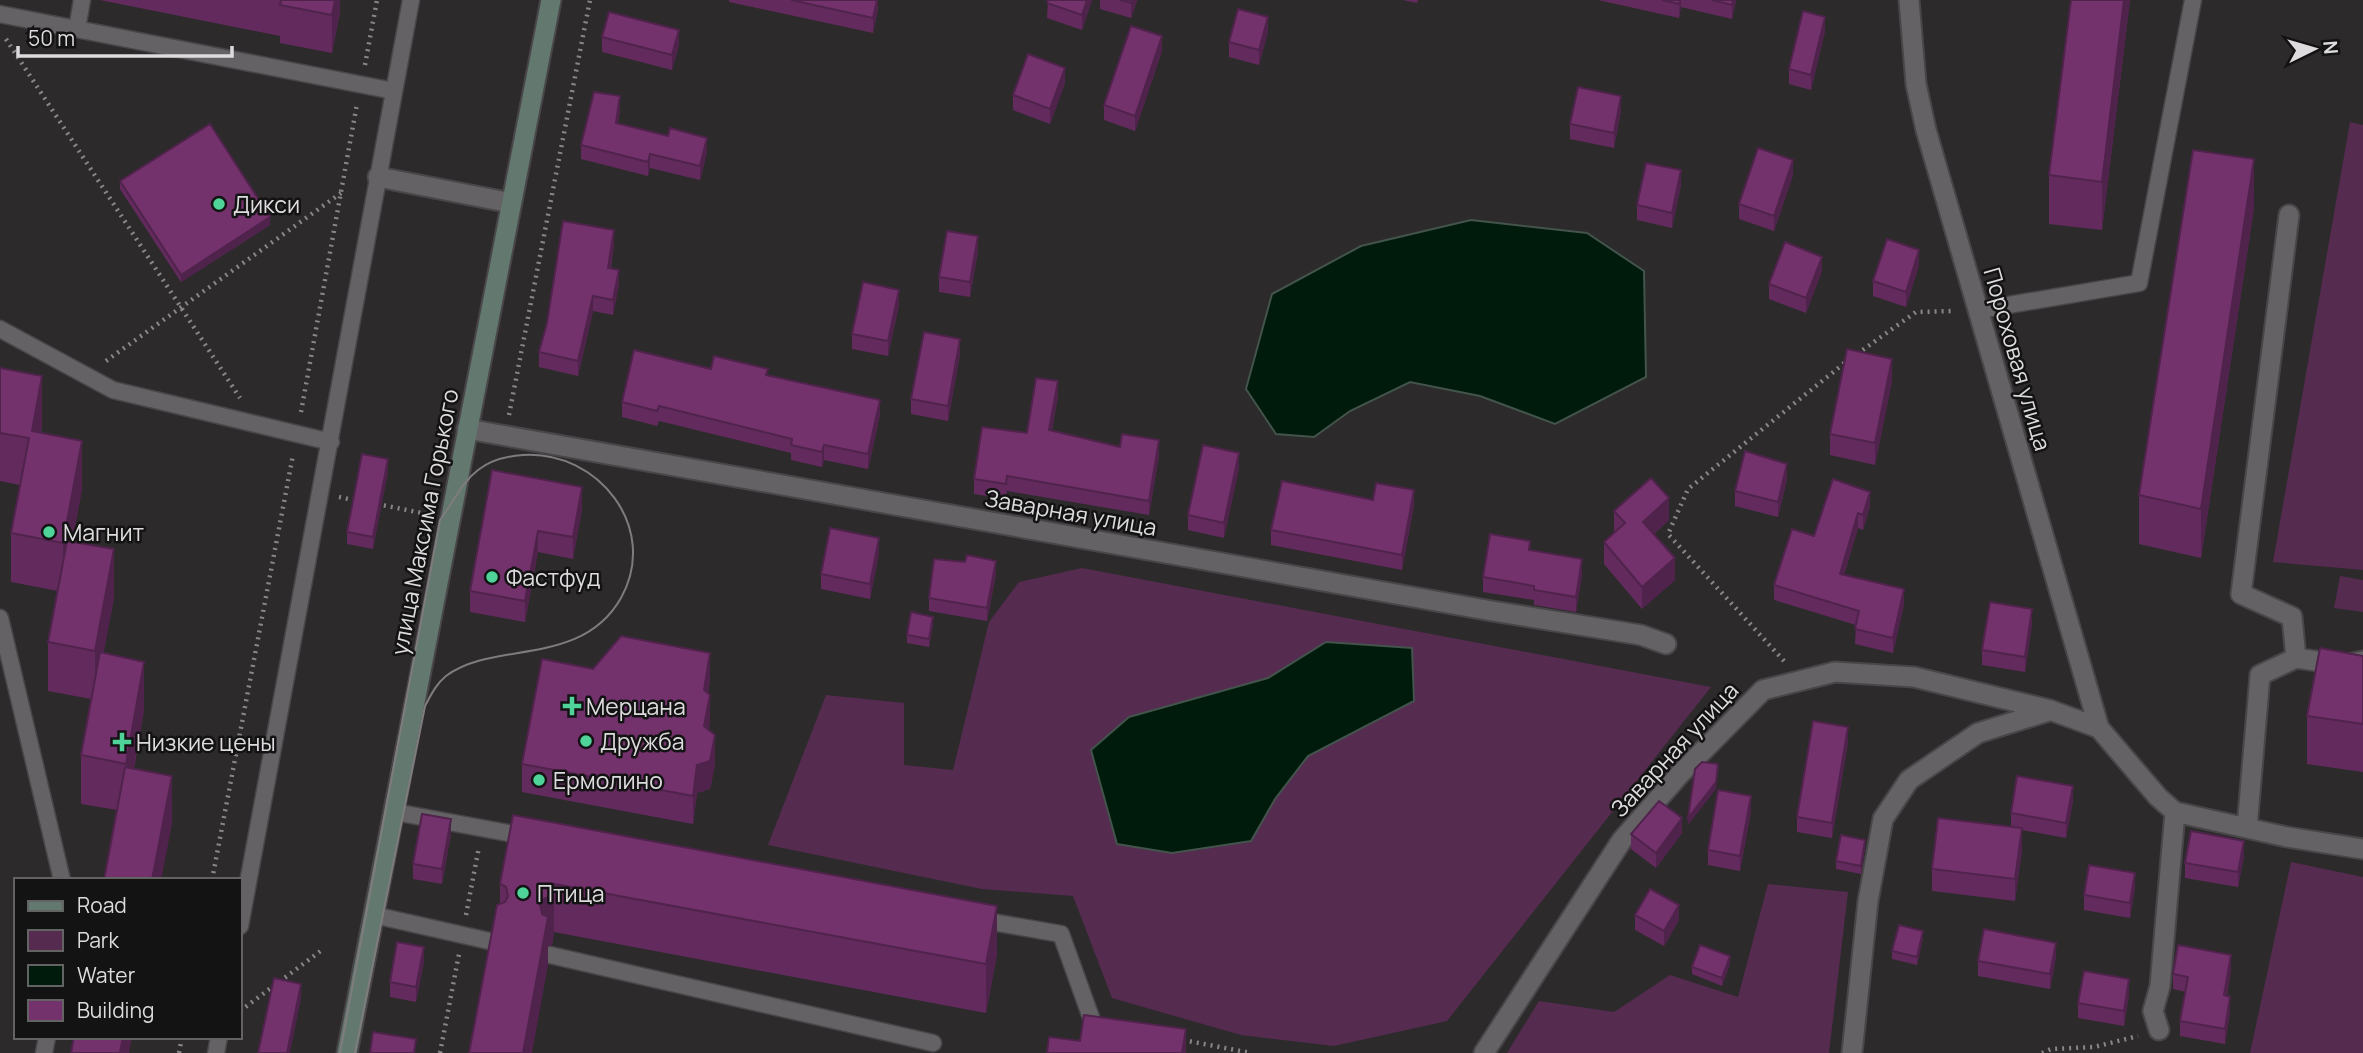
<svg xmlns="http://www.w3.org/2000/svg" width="2363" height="1053" font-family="Manrope,sans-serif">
	<rect width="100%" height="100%" fill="#2d2a2c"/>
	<!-- green -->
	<path fill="#552b50" d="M2350 122 2363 125V570L2273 562Z
		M1082 568 1711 687 1447 1021 1334 1046 1241 1035 1112 998 1073 896 982 889 768 845 826 695 904 703V765L953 770 989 622 1019 582Z
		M2340 576 2363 580V612L2334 608Z
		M2291 862 2363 877V1053H2250Z
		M1768 884 1848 892 1829 1053H1507L1539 1001 1614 1012 1670 975 1738 997Z"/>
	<!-- water -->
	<path fill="#001a0c" stroke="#42544b" stroke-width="2" d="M1471 220 1587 233 1644 271 1646 377 1555 424 1480 396 1410 382 1350 411 1314 437 1276 434 1246 389 1272 294 1361 246Z
		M1326 642 1412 648 1414 701 1308 756 1275 799 1251 841 1172 853 1117 844 1091 750 1129 717 1268 678Z"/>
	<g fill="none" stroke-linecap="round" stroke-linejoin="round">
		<defs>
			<path id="service" d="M0 14 394 91
				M77 29 82 0
				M1979 310 2139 283 2193 0
				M0 329 113 390 331 442
				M0 618 62 880
				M395 812 530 837
				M374 915 498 943
				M975 919 1061 934 1093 1023
				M240 926 411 0
				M550 955 933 1043
				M44 1053 47 1037
				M216 1053 219 1037"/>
			<path id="minor" d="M1909 0 1916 84 1926 130 2099 728
				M378 177 511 203
				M2289 215 2241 594 2292 617 2296 658
				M467 429 1492 611 1641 635 1666 644
				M2247 828 2260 675 2296 658 2343 665 2363 661
				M2159 1030 2153 1011 2160 986 2175 812
				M1484 1053 1622 840 1680 774 1763 690 1835 672 1914 677 2050 710 2099 728 2158 797 2175 812 2287 837 2363 849
				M1852 1053 1868 901 1883 819 1909 780 1978 733 2049 711"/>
			<path id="secondary" d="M347 1053 551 0"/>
		</defs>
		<!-- service casing -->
		<use href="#service" stroke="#494649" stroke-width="19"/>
		<!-- minor casing -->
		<use href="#minor" stroke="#494649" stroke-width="23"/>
		<!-- secondary casing -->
		<use href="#secondary" stroke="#494649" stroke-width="23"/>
		<!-- path -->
		<path stroke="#898688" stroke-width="4.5" stroke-dasharray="2 5" stroke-linecap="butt" d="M6 39 240 398
			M365 65 377 0
			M1857 354 1916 312 1954 311
			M106 361 341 193
			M301 412 357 104
			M509 415 590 0
			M339 497 358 501
			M377 504 427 514
			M1784 661 1668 534 1688 489 1847 361
			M212 880 293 455
			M466 915 479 847
			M240 1011 322 950
			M1183 1040 1251 1053
			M179 1053 182 1037
			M440 1053 459 954
			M2042 1053 2051 1049 2094 1047 2138 1036"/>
		<!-- service -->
		<use href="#service" stroke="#656265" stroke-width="16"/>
		<!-- minor -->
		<use href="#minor" stroke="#656265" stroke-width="19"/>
		<!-- secondary -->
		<use href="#secondary" stroke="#63786f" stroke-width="19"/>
		<!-- tram -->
		<path stroke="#7f7c7e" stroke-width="2" d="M340 1053 440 520C453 503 461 483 478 470 491 460 508 456 523 455 598 450 660 528 621 598 581 668 494 640 446 676 436 684 431 695 425 706L355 1053"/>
	</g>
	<!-- wall -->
	<path fill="#632b5d" d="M100 0H340V12L332 53 280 43V36Z
		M729 0H878V9L873 33 729 2Z
		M1048 0H1092L1082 30 1047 18Z
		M1100 0H1137L1131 18 1100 9Z
		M1403 0H1418L1417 3Z
		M1598 0H1736L1732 19 1681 7 1679 18Z
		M2071 0H2130L2102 230 2049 224V175Z
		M1825 31 1811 90 1789 84V69Z
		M1268 32 1259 65 1229 57V42Z
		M602 37 679 45 672 70 602 52Z
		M1162 51 1135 131 1104 120V105Z
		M1065 83 1050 124 1013 110V95Z
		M620 110 618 123 707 152 700 180 650 168 648 176 581 159V145Z
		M1621 111 1614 148 1570 139V124Z
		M1793 175 1774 231 1739 219V204Z
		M120 181 270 225 181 282 120 189Z
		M1681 185 1672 228 1637 220V205Z
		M2254 208 2201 558 2139 544V495Z
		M614 245 611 268 619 284 613 315 593 311 578 376 539 367V352Z
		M978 251 970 297 939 292V277Z
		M1919 265 1906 307 1873 296V281Z
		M1822 271 1806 313 1769 299V284Z
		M899 305 888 356 852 349V334Z
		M960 354 948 421 911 414V399Z
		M0 368 42 424 41 433 82 489 72 542 114 598 103 653 144 710 134 769 172 824 117 810 81 804V755L91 699 48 691V642L58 591 11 582V533L20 485 0 481Z
		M711 369 768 376 880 415 868 469 824 460 822 467 791 460V453L659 421 657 426 622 417V402Z
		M1892 381 1875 465 1830 455V434Z
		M1058 396 1052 430 1120 447 1159 455 1149 515 1007 491 1006 499 974 494V479L1027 433Z
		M1239 468 1224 538 1188 530V515Z
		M492 470 582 509 573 559 538 552 525 622 470 612V591Z
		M388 471 373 549 347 544V532Z
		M1787 479 1778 517 1735 506V491Z
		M1373 500 1414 505 1402 570 1271 545V530Z
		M1870 506 1863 530 1858 528 1844 575 1904 604 1893 653 1855 644 1856 625 1774 600V585L1814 536Z
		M1614 511 1669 520 1654 534 1675 580 1642 609 1604 564V542L1614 533Z
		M1530 550 1582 574 1576 612 1534 605V600L1483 592V577Z
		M879 553 870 599 821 589V574Z
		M965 562 996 574 987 621 929 611V598Z
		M933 624 929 647 907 643V635Z
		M2032 624 2025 672 1982 665V650Z
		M2363 656V772L2307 764V716Z
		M593 669 710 681 708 693 710 723 708 730 715 764 710 789 697 793 693 824 522 792V764Z
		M1848 742 1832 838 1797 832V817Z
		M2073 801 2066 838 2022 830V850L2015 901 1932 891V869L2011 827V813Z
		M1751 811 1740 871 1708 865V850Z
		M513 815 997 954 986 1013 554 932 552 945 548 946V965L500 904V884Z
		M1682 833 1656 868 1631 849V834Z
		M451 834 442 884 413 879V864Z
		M1865 847 1861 874 1836 869V861Z
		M2244 856 2238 887 2185 878V863Z
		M2135 888 2130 918 2084 910V895Z
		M1635 915 1679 920 1664 946 1635 930Z
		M1923 938 1917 965 1892 959V951Z
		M2056 957 2050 989 1978 976V961Z
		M424 961 416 1002 390 997V982Z
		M1730 964 1722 986 1692 974V967Z
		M2231 970 2227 996 2230 1012 2225 1044 2180 1036V1021L2186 992 2173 989V974Z
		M2129 994 2124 1026 2078 1018V1003Z"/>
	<!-- shaded-wall -->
	<path fill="#50234c" d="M335 0H340V12L332 53V15Z
		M877 0H878V9L873 33V18Z
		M1087 0H1092L1082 30V15Z
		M1132 0H1137L1131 18V3Z
		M1680 0H1681V7L1679 18Z
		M1733 0H1736L1732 19V5Z
		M2124 0H2130L2102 230V182Z
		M1268 17V32L1259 65V50Z
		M1825 17V31L1811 90V75Z
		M679 30V45L672 70V55Z
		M1162 36V51L1135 131V116Z
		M1065 68V83L1050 124V109Z
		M620 96V110L616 137V123Z
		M1621 96V111L1614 148V133Z
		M707 138V152L700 180V166Z
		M650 154V168L648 176V162Z
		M2254 159V208L2201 558V509Z
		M1793 160V175L1774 231V216Z
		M1681 170V185L1672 228V213Z
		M270 217V225L181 282V275Z
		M614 230V245L608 283V268Z
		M978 236V251L970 297V282Z
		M1919 250V265L1906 307V292Z
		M1822 257V271L1806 313V298Z
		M619 270V284L613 315V300Z
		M899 290V305L888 356V341Z
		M593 296V311L578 376V361Z
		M960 339V354L948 421V406Z
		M1892 359V381L1875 465V443Z
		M42 376V424L32 480V431Z
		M1058 381V396L1049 444V430Z
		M880 400V415L868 469V454Z
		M1159 440V455L1149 515V501Z
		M82 441V489L63 592V543Z
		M824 445V460L822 467V452Z
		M1239 453V468L1224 538V523Z
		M388 459V471L373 549V537Z
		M1787 464V479L1778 517V502Z
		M582 487V509L573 559V537Z
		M1414 490V505L1402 570V555Z
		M1870 492V506L1863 530V515Z
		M1669 498V520L1643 543V522Z
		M1858 513V528L1840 589V574Z
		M538 531V552L525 622V601Z
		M879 538V553L870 599V584Z
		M114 549V598L95 700V651Z
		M1675 558V580L1642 609V587Z
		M1582 559V574L1576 612V597Z
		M996 561V574L987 621V608Z
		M1904 589V604L1893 653V638Z
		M2032 609V624L2025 672V657Z
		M933 617V624L929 647V639Z
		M710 653V681L704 718V690Z
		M144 662V710L126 812V764Z
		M710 695V723L704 754V726Z
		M1848 727V742L1832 838V823Z
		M715 735V764L710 789 697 793 693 824V796L697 765Z
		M1718 764 1716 789 1688 825V818Z
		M172 776V824L161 880H152Z
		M2073 786V801L2066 838V823Z
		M1751 796V811L1740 871V856Z
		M1682 818V833L1656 868V853Z
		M451 819V834L442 884V869Z
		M2022 828V850L2015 901V879Z
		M1865 840V847L1861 874V866Z
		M2244 841V856L2238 887V872Z
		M2135 873V888L2130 918V903Z
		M554 884V932L552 945 548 946V965L532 1053H523L540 905Z
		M1679 905V920L1664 946V931Z
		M997 906V954L986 1013V964Z
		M1923 931V938L1917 965V957Z
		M2056 943V957L2050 989V974Z
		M424 947V961L416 1002V987Z
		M2231 955V970L2224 1010V995Z
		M1730 956V964L1722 986V978Z
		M2129 979V994L2124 1026V1011Z
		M301 984V999L290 1053H287Z
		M2230 997V1012L2225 1044V1029Z
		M1186 1029V1053H1182Z
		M123 1037H132L129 1053H120Z"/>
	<!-- building -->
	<path fill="#73326c" stroke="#50234c" stroke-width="2" d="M281 0H335L332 15 280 5Z
		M791 0H877L873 18Z
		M1048 0H1087L1082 15 1047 3Z
		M1120 0H1132L1131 3Z
		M1662 0H1680L1679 4Z
		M1712 0H1733L1732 5Z
		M2071 0H2124L2102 182 2049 175Z
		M1238 9 1268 17 1259 50 1229 42Z
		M1803 11 1825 17 1811 75 1789 69Z
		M609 12 679 30 672 55 602 37Z
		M1131 26 1162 36 1135 116 1104 105Z
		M1028 54 1065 68 1050 109 1013 95Z
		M1578 87 1621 96 1614 133 1570 124Z
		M594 92 620 96 616 123 668 136 670 128 707 138 700 166 650 154 648 162 581 145Z
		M210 124 270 217 181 275 120 181Z
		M1758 148 1793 160 1774 216 1739 204Z
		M2193 150 2254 159 2201 509 2139 495Z
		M1646 163 1681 170 1672 213 1637 205Z
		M563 221 614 230 608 268 619 270 613 300 593 296 578 361 539 352 547 323Z
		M947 231 978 236 970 282 939 277Z
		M1887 239 1919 250 1906 292 1873 281Z
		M1785 242 1822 257 1806 298 1769 284Z
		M863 282 899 290 888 341 852 334Z
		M924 332 960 339 948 406 911 399Z
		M1847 349 1892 359 1875 443 1830 434Z
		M634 350 711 369 714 356 768 369 766 375 880 400 868 454 824 445 822 452 791 445 792 439 659 406 657 411 622 402Z
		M0 368 42 376 32 431 82 441 63 543 11 533 29 438 0 433Z
		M1036 378 1058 381 1049 430 1120 447 1122 434 1159 440 1149 501 1007 476 1006 484 974 479 982 427 1027 433Z
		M1203 445 1239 453 1224 523 1188 515Z
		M1745 451 1787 464 1778 502 1735 491Z
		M362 454 388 459 373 537 347 532Z
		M492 470 582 487 573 537 538 531 525 601 470 591Z
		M1651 478 1669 498 1643 522 1675 558 1642 587 1604 542 1625 523 1614 511Z
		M1833 479 1870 492 1863 515 1858 513 1840 574 1904 589 1893 638 1855 629 1859 611 1774 585 1792 529 1814 536Z
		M1282 481 1373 500 1376 483 1414 490 1402 555 1271 530Z
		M830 528 879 538 870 584 821 574Z
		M1490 534 1530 541 1529 550 1582 559 1576 597 1534 590V586L1483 577Z
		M67 541 114 549 95 651 48 642Z
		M967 555 996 561 987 608 929 598 934 559 965 562Z
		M1990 602 2032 609 2025 657 1982 650Z
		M911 612 933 617 929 639 907 635Z
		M621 636 710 653 704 690 710 695 704 726 715 735 710 761 697 765 693 796 522 764 542 659 593 669Z
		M2320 648 2363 656V724L2307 716Z
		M100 652 144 662 126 764 81 755Z
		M1813 721 1848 727 1832 823 1797 817Z
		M1702 762 1718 764 1716 782 1688 818 1695 769Z
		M125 767 172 776 152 880H104Z
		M2017 776 2073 786 2066 823 2011 813Z
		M1718 790 1751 796 1740 856 1708 850Z
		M1659 801 1682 818 1656 853 1631 834Z
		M422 814 451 819 442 869 413 864Z
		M513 815 997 906 986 964 554 884 552 896 543 899 540 905 542 914 548 917 523 1053H469L497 905 505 902 508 896 506 887 500 884Z
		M1938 818 2022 828 2015 879 1932 869Z
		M2191 831 2244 841 2238 872 2185 863Z
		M1841 835 1865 840 1861 866 1836 861Z
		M2089 865 2135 873 2130 903 2084 895Z
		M1650 889 1679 905 1664 931 1635 915Z
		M1899 925 1923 931 1917 957 1892 951Z
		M1984 929 2056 943 2050 974 1978 961Z
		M397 942 424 947 416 987 390 982Z
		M1700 945 1730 956 1722 978 1692 967Z
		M2178 945 2231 955 2224 995 2230 997 2225 1029 2180 1021 2188 977 2173 974Z
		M2084 971 2129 979 2124 1011 2078 1003Z
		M274 978 301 984 287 1053H258Z
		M1084 1015 1186 1029 1182 1053H1047L1049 1037 1080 1041Z
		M373 1032 416 1039 414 1053H370Z
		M74 1037H123L120 1053H71Z"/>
	<!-- markers -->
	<g fill="#4fd399" stroke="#141314" stroke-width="2.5">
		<circle cx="219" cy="204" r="7"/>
		<circle cx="49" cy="532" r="7"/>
		<circle cx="492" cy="577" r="7"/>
		<path d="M568.5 695.5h7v7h7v7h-7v7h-7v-7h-7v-7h7z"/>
		<circle cx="586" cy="741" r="7"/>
		<path d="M118.5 731.5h7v7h7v7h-7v7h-7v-7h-7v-7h7z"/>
		<circle cx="539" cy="780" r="7"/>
		<circle cx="523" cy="893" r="7"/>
	</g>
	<g text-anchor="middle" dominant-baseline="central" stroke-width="5" stroke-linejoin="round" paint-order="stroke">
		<!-- poi labels -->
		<g font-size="23" fill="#dddbdd" stroke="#141314" text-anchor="start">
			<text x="233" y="204">Дикси</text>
			<text x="63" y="532">Магнит</text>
			<text x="506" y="577">Фастфуд</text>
			<text x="586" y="706">Мерцана</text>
			<text x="600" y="741">Дружба</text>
			<text x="136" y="742">Низкие цены</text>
			<text x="553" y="780">Ермолино</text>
			<text x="537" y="893">Птица</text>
		</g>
		<!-- street labels -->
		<g font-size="23" fill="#dddbdd" stroke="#141314">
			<text transform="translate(2018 359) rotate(74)">Пороховая улица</text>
			<text transform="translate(1071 512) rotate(10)">Заварная улица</text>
			<text transform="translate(424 522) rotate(-79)">улица Максима Горького</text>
			<text transform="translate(1674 749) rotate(-47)">Заварная улица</text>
		</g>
	</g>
	<!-- legend -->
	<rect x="14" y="878" width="228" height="161" fill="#141314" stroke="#646364" stroke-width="2"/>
	<rect x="28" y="901" width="35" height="10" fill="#63786f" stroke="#646364" stroke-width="2"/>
	<text x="77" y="913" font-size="21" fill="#dddbdd">Road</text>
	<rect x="28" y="930" width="35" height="21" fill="#552b50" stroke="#646364" stroke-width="2"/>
	<text x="77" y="948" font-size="21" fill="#dddbdd">Park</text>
	<rect x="28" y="965" width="35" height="21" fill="#001a0c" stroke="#646364" stroke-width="2"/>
	<text x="77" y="983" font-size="21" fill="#dddbdd">Water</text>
	<rect x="28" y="1000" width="35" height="21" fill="#73326c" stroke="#646364" stroke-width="2"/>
	<text x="77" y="1018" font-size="21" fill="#dddbdd">Building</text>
	<!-- north arrow -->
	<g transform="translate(2314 49) rotate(85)" stroke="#141314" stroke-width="5" paint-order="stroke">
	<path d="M0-5L12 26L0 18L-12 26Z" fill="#dddbdd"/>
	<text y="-10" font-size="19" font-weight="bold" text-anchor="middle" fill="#dddbdd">N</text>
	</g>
	<!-- scale -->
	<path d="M18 46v10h214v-10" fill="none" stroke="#dddbdd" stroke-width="3.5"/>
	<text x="28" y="46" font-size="21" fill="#dddbdd" stroke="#141314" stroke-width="5" paint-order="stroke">50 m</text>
</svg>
